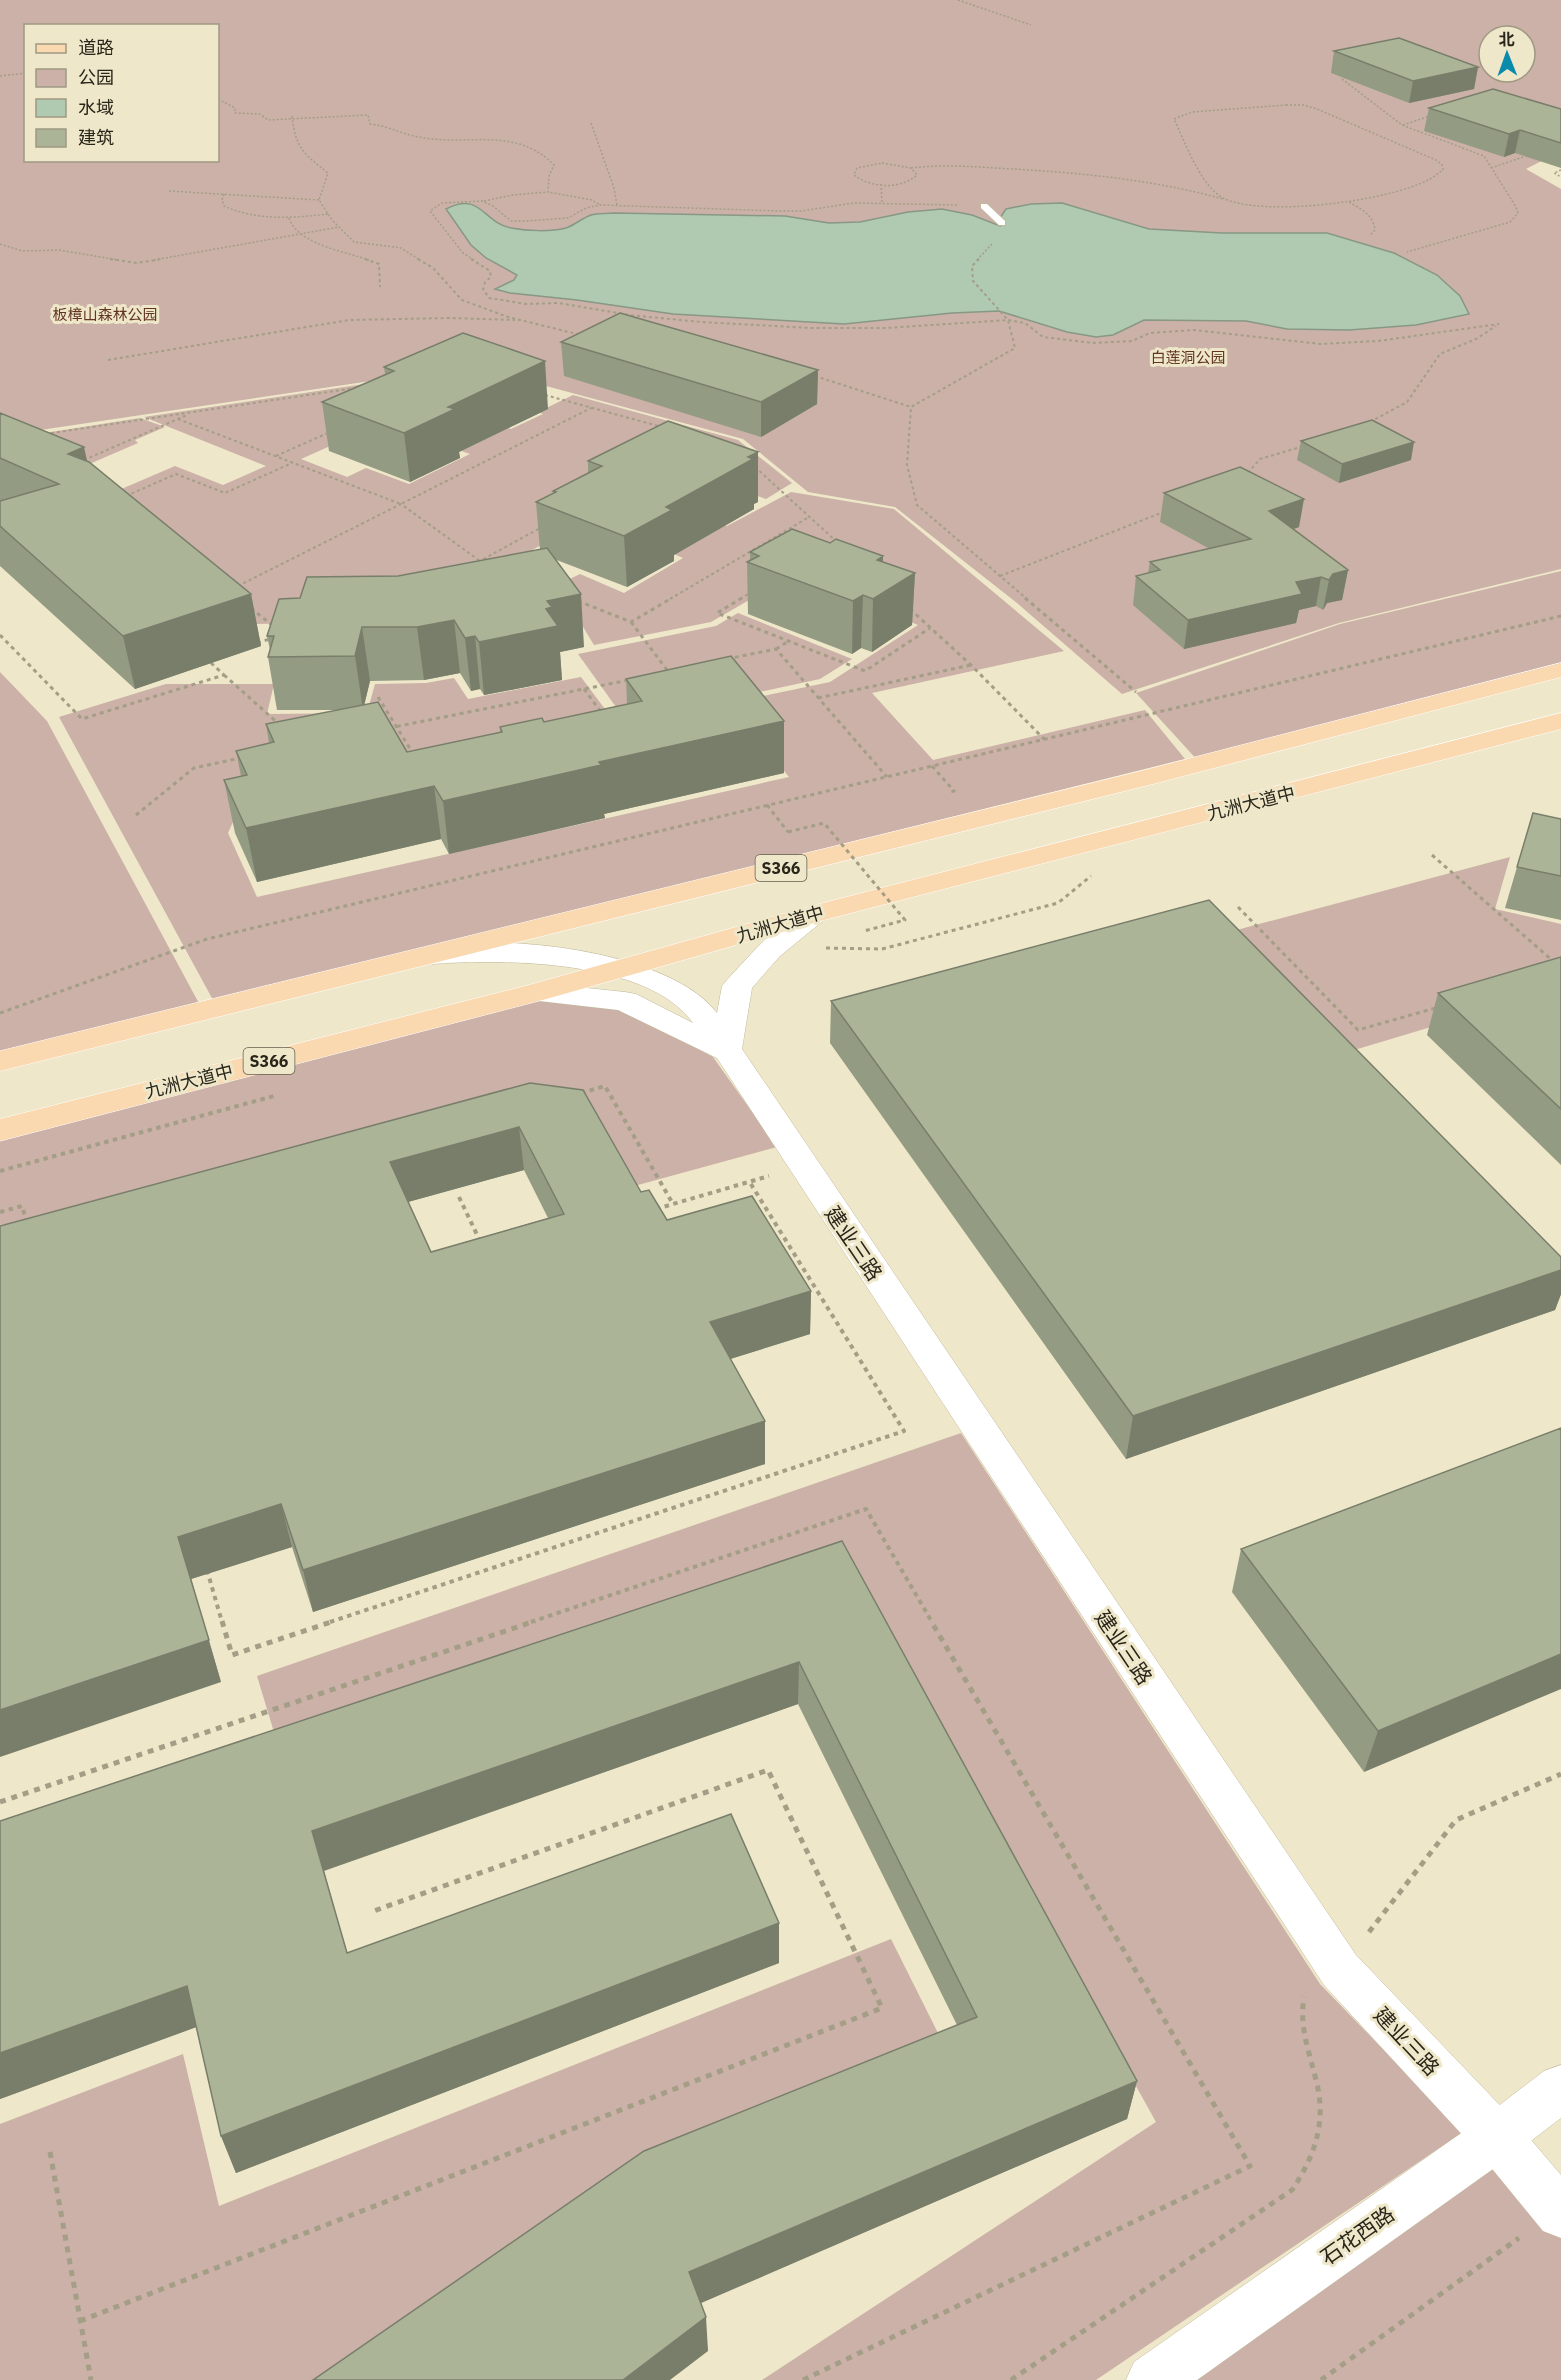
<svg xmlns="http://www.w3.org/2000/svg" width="1561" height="2380" font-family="'IBM Plex Sans','Noto Sans SC',sans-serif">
	<rect width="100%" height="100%" fill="#efe7c9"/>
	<!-- green -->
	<path fill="#cbb1a7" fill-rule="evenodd" d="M0 0H1561V151L1526 169 1561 189V569L1339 623 1122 694 1017 603 895 507 808 492 743 439 472 366 0 436ZM26 26H218V160H26ZM1489 36H1525V72H1489Z
		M471 368 393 418 301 459 347 477 366 468 409 484 470 454 430 440 476 418 511 429 543 414 538 412 573 395 738 440 792 483 766 499 666 465 593 516 509 563 421 621 255 624 40 524 175 466 223 485 266 466 144 417Z
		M140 418 165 427 135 440 138 443 57 478 0 440Z
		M791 492 894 509 1064 651 872 693 933 760 1145 710 1185 759 213 1000 59 717 166 684H274L267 714 367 713 375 684 426 683 454 678 468 699 581 677 634 748 242 802 228 833 257 897 789 777 730 703 830 682 918 625 796 573 711 622 594 645 574 612 516 605 580 574 624 593 683 558 642 540 691 514 727 526Z
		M1561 571V669L1200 763 1136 693 1340 624Z
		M738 613 852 659 820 679 626 721 578 654 716 626Z
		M0 672 47 721 202 1009 0 1059Z
		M1510 857 1495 909 1561 924V988L1321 1060 1207 938Z
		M536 999 622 1007 713 1057 777 1147 627 1188 591 1125 0 1225V1137Z
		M961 1433 1320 1984 1463 2132 1096 2380H762L1156 2122 847 1567 280 1752 257 1676Z
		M891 1939 944 2045 330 2380H0V2124L183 2054 219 2206Z
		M1500 2163 1561 2236V2380H1196Z"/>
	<!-- water -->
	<path fill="#b0c9b1" stroke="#879884" stroke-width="1.5" d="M1062 203 1149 229 1222 233H1327L1394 253 1437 275 1460 296 1469 314 1416 325 1349 330 1287 329 1246 321 1144 320 1113 335 1096 337 1067 332 999 311 952 313 844 324 673 314 577 300 510 293 495 289 514 280 517 275 486 258 471 245 446 209C481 191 482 222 511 228 527 231 550 232 566 228 575 225 582 218 591 215 598 213 607 214 614 213L785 216 829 223 860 222 908 212 942 209 972 215 1000 226V218L1006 209 1031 204Z"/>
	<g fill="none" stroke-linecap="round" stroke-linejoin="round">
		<defs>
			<path id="lane" d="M981 204H987L1005 221V225H999L981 208Z"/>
			<path id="street" d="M814 905 824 908 828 914 824 920 780 956 752 988 742 1049 1356 1955 1514 2120 1561 2175V2238L1543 2231 1480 2154 1324 1985 717 1058 618 1010 539 1001 528 998 524 992 528 986 539 983 625 992 636 994 693 1023C648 959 503 959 433 964L423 961 418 955 423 949C496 931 670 950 717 1013L722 986 727 980C747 958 786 913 814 905Z"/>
			<path id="secondary" d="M1561 2065V2118L1514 2154 1197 2380H1126L1134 2362 1480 2120 1544 2071Z"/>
			<path id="primary" d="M1561 663V677L1157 783 0 1071V1051L1141 771Z
				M1561 713V729L824 920 550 998 0 1141V1119L529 985 804 908Z"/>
		</defs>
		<!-- lane casing -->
		<use href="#lane" stroke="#c2ba9d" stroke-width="2"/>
		<!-- street casing -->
		<use href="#street" stroke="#c2ba9d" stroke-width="1"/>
		<!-- secondary casing -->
		<use href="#secondary" stroke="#c2ba9d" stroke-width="1"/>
		<!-- primary casing -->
		<use href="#primary" stroke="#fff" stroke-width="1"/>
		<!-- path-far4 -->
		<path stroke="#a49e87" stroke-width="1.5" stroke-dasharray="2 2" stroke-linecap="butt" d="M958 0 1031 25
			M0 76 26 73
			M1342 79 1402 125 1484 156 1516 207 1518 213 1510 222 1407 252
			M218 99 235 108V113L260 114 268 120 368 115 370 124C389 126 401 134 419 137 466 147 515 125 554 165L549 176 548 192 592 200 600 205
			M1286 105H1304L1317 109 1436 160 1442 165 1443 170C1438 173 1433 178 1428 180 1389 201 1265 217 1225 199 1201 188 1185 142 1174 119L1192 112Z
			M292 116C296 149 303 153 328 173L319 200 332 220 354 242 401 248 420 260
			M591 123 614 188 617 205
			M1403 125 1430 116
			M882 163 911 168 917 175C900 190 871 188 854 175L857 168Z
			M911 168C945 164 978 167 1013 169 1083 173 1155 180 1223 199
			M1491 168 1529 155
			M1561 170 1554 173 1561 177
			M881 184 882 203
			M169 191 319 200
			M224 194 222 200 224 206C257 221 293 218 328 214
			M484 201 513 195 548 192
			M1349 202C1361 209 1373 214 1375 230L1369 236
			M289 218C297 244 346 252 369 260
			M0 244 22 251 59 250 119 260
			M154 260 339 227
			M474 260 463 253 430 211 442 203 482 201 493 206 511 221H526L568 218 586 208 600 205 779 211H801L854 203 959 205
			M977 260 992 244"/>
		<!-- path-far3 -->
		<path stroke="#a49e87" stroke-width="2" stroke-dasharray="3 3" stroke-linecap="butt" d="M110 259 137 263 162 259
			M365 259 379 264 380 287
			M418 259 433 268 462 300 508 317 581 335
			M471 259 490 271 491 277 485 282 483 289 489 298 526 304 558 303 629 315 701 322 811 328H886L1008 320 1025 323 1043 337 1093 343 1132 341 1150 333 1194 330 1321 344 1378 341 1499 324
			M979 259 972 266 973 281 1008 320 1015 348 911 407 907 465 917 505 1027 599
			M108 360 349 320 450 318 515 320
			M815 376 911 407
			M545 395 662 427
			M178 419 401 504 591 408
			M1370 422 1407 402 1440 354 1476 339 1496 326
			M45 434 355 388
			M276 456 330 432
			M84 460 187 415
			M755 467 838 543
			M1248 473 1260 459 1304 446
			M126 496 176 474 225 493 292 463
			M482 562 480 561 542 527
			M1000 576 1166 511
			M238 586 401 504 480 561
			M670 599 809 517
			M740 599 750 593"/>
		<!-- path-far2 -->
		<path stroke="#a49e87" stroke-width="3" stroke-dasharray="4 4" stroke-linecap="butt" d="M742 598 717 613 865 671 930 628
			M1025 598 1136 692
			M578 601 631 622 672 598
			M251 608 273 626
			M910 609 971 665 1044 739
			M631 622 670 674
			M0 635 82 719 224 675 209 661
			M257 643 273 638
			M776 649 789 641
			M727 659 776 649 887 777
			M224 675 280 725
			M584 689 601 712
			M378 697 414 755
			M818 698 971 665
			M389 728 629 680
			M932 766 954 791 950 792
			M767 805 788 832
			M136 815 194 768 240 758
			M1432 855 1561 968
			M1238 907 1358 1030 1439 1007
			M826 948 882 949 1058 903 1091 876
			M0 1013 207 939 1561 616"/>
		<!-- path-far1 -->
		<path stroke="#a49e87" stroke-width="4" stroke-dasharray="4.5 4.5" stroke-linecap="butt" d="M581 1093 605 1086 673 1204
			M0 1171 274 1096
			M459 1197 481 1243
			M656 1209 769 1176
			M0 1212 22 1206 27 1223
			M207 1570 222 1622
			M330 1622 904 1431 749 1181
			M531 1622 866 1509 932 1622"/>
		<!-- path -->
		<path stroke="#a49e87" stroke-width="5" stroke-dasharray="6 6" stroke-linecap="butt" d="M222 1621 232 1655 334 1621
			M0 1802 535 1621
			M1369 1932 1456 1820 1561 1774
			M50 2152 91 2380
			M80 2321 882 2008 768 1770 371 1912
			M803 2380 1250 2166 931 1621
			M1011 2380 1292 2190C1315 2156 1327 2121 1316 2080 1309 2051 1299 2027 1304 1997
			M1321 2380 1519 2238"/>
		<!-- lane -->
		<use href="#lane" fill="#fff" fill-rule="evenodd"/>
		<!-- street -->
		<use href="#street" fill="#fff" fill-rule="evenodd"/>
		<!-- secondary -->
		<use href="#secondary" fill="#fff" fill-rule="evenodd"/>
		<!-- primary -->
		<use href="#primary" fill="#fad8b0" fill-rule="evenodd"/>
		<!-- path-bridge -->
		<path stroke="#a49e87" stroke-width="3" stroke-dasharray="4 4" stroke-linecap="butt" d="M788 832 824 823 905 920 864 931"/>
	</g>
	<!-- wall -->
	<path fill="#949b83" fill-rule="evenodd" d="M1334 51 1478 67 1474 89 1409 103 1331 73Z
		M1429 108 1561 109V168L1515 153 1504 157 1424 131Z
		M561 342 818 370 817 404 761 437 564 376Z
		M384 367 548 409 459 452 460 458 410 482 329 451 322 402 385 374Z
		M0 413 87 461 251 594 261 646 135 689 0 566Z
		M1301 441 1411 460 1339 483 1297 460Z
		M758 452V502L754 504V509L674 555V561L627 587 554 559 584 647 560 652 562 680 484 695 480 689 471 691 460 673 424 680 370 681 364 705 407 752 500 732V727L544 722 627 704 626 679 784 721V773L604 814 605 818 449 854 441 839 257 882 235 833 224 780 241 776 236 751 269 743 266 724 339 710H277L268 657 270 650 267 636 300 598 398 576 540 550 536 502 554 494 553 491 588 473V461Z
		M1164 493 1299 527 1293 529 1348 570 1342 600 1327 603 1323 610 1316 606 1299 610 1296 623 1184 649 1133 605 1136 576 1148 573 1150 562 1210 549 1160 522Z
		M750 552 883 562 915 573 912 625 872 652 861 648 852 654 748 614 747 562 750 561Z
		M1561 819V920L1505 908 1517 867Z
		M1561 957V1165L1427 1035 1438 993Z
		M831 1001 1561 1257V1294L1555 1310 1126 1459 830 1043Z
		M530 1083 641 1192 667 1220 811 1291 810 1334 730 1359 765 1421V1464L313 1612 292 1547 191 1579 221 1682 0 1226ZM524 1170 548 1218 431 1252 408 1202Z
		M1561 1428 1364 1772 1232 1592 1241 1549Z
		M842 1541 1137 2081 1127 2119 700 2303 708 2351 313 2380 957 2025 798 1704 324 1871 347 1953 779 1963 236 2173 221 2136 196 2027 0 2099V1821Z"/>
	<!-- shaded-wall -->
	<path fill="#787e6a" d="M1478 67 1474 89 1409 103 1413 81Z
		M1520 130 1515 153 1504 157 1509 134Z
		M545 361 548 409 459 452 460 458 410 482 404 433 448 407Z
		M818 370 817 404 761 437V402Z
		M1414 442 1411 460 1339 483 1342 464Z
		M84 447 95 497 68 454Z
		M758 452V502L754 504V509L674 555V561L627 587 624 536 666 507Z
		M1304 499 1299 527 1264 540 1269 511Z
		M883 556 882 594 915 573 912 625 872 652 873 599 877 560Z
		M1348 570 1342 600 1327 603 1323 610 1329 580 1333 574Z
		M1321 577 1316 606 1299 610 1296 623 1184 649 1188 620 1296 582Z
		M251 594 261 646 135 689 123 636Z
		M581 594 584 647 560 652 562 680 484 695 479 642 546 609 547 601Z
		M863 595 861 648 852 654 853 601Z
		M454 620 460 673 424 680 417 627Z
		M362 627 370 681 363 710 355 656Z
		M475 636 480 689 471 691 465 638Z
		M784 721V773L604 814 605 818 449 854 443 801 599 762Z
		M434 786 441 839 257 882 246 828Z
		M519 1127 524 1170 397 1205 390 1162Z
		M1561 1270V1294L1555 1310 1126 1459 1133 1416Z
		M811 1291 810 1334 711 1365 710 1322Z
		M765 1421V1464L313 1612 303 1570Z
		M281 1504 292 1547 191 1579 221 1682 0 1757V1710L178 1537Z
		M1561 1654V1689L1364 1772 1378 1731Z
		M799 1662 798 1704 323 1871 312 1831Z
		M779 1923V1963L236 2173 221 2136Z
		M187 1986 202 2025 0 2099V2053Z
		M1137 2081 1127 2119 692 2307 689 2272Z
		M706 2317 708 2351 670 2380H623Z"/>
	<!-- building -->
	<path fill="#acb498" stroke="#787e6a" stroke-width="1.5" fill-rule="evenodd" d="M1399 38 1478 67 1413 81 1334 51Z
		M1493 89 1561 109V143L1520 130 1509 134 1429 108Z
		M620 313 818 370 761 402 561 342Z
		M463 333 545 361 448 407 455 409 404 433 322 402 394 371 384 367Z
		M0 413 84 447 68 454 89 462 251 594 123 636 0 526V501L59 484 0 458Z
		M1372 420 1414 442 1342 464 1301 441Z
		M668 421 758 452 748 457 753 459 666 507 672 510 624 536 536 502 556 492 553 491 602 466 588 461Z
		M1240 467 1304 499 1269 511 1348 570 1333 574 1329 580 1321 577 1296 582 1302 594 1188 620 1136 576 1160 570 1150 562 1251 539 1164 493Z
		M792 529 830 543 836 539 883 556 877 560 915 573 873 599 863 595 853 601 747 562 759 556 750 552Z
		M547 548 581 594 547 601 552 607 546 609 558 626 479 642 475 636 465 638 454 620 417 627H362L355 656 268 657 274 636H267L279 599 300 598 307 577 398 576Z
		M731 656 784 721 599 762 601 765 443 801 434 786 246 828 224 780 247 775 236 751 274 742 266 724 378 702 407 752 502 732 500 727 542 718 544 722 642 701 626 679Z
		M1533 813 1561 819V876L1517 867Z
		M1209 900 1561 1257V1270L1133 1416 831 1001Z
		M1561 957V1109L1438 993Z
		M530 1083 583 1090 641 1192 649 1190 667 1220 752 1196 811 1291 710 1322 765 1421 303 1570 281 1504 178 1537 209 1640 0 1710V1226ZM519 1127 564 1214 431 1252 390 1162Z
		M1561 1428V1654L1378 1731 1241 1549Z
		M842 1541 1137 2081 689 2272 706 2317 623 2380H313L644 2151 977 2017 799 1662 312 1831 347 1953 731 1814 779 1923 221 2136 187 1986 0 2053V1821Z"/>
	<g text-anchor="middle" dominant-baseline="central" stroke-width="6" stroke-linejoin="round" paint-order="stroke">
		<!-- far-park labels -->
		<g font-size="15" fill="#623521" stroke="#efe7c9">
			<text x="105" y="314">板樟山森林公园</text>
			<text x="1188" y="357">白莲洞公园</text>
		</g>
		<!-- shield labels -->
		<g fill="#efe7c9" stroke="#645f4e" stroke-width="1.5">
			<rect x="755.5" y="855" width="51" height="26" rx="4.5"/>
			<rect x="243.5" y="1048" width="51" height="26" rx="4.5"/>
		</g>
		<g font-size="16" font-weight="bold" fill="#28251a">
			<text x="781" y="868">S366</text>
			<text x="269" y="1061">S366</text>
		</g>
		<!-- street labels -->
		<g font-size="18" fill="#28251a" stroke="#efe7c9">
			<text transform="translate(1251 803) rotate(-14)">九洲大道中</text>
			<text transform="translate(780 924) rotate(-16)">九洲大道中</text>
			<text transform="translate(189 1081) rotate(-14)">九洲大道中</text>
		</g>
		<!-- near-street labels -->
		<g font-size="21" fill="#28251a" stroke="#efe7c9">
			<text transform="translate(854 1243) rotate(56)">建业三路</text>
			<text transform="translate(1124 1647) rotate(56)">建业三路</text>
			<text transform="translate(1407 2041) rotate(47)">建业三路</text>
			<text transform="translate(1357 2235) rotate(-35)">石花西路</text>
		</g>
	</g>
	<!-- legend -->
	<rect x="24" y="24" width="195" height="138" fill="#efe7c9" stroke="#9f9983" stroke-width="1.5"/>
	<rect x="36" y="44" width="30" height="9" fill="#fad8b0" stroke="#9f9983" stroke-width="1.5"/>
	<text x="78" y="54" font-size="18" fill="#28251a">道路</text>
	<rect x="36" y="69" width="30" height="18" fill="#cbb1a7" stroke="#9f9983" stroke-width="1.5"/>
	<text x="78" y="84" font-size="18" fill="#28251a">公园</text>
	<rect x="36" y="99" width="30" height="18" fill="#b0c9b1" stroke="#9f9983" stroke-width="1.5"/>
	<text x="78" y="114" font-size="18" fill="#28251a">水域</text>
	<rect x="36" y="129" width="30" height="18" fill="#acb498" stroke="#9f9983" stroke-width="1.5"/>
	<text x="78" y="144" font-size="18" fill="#28251a">建筑</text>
	<!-- north arrow -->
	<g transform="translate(1507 54) rotate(359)"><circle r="28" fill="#efe7c9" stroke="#9f9983" stroke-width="1.5"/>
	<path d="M0-4.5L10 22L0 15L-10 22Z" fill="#0a8bac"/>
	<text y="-9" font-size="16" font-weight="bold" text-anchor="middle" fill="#28251a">北</text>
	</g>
</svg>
